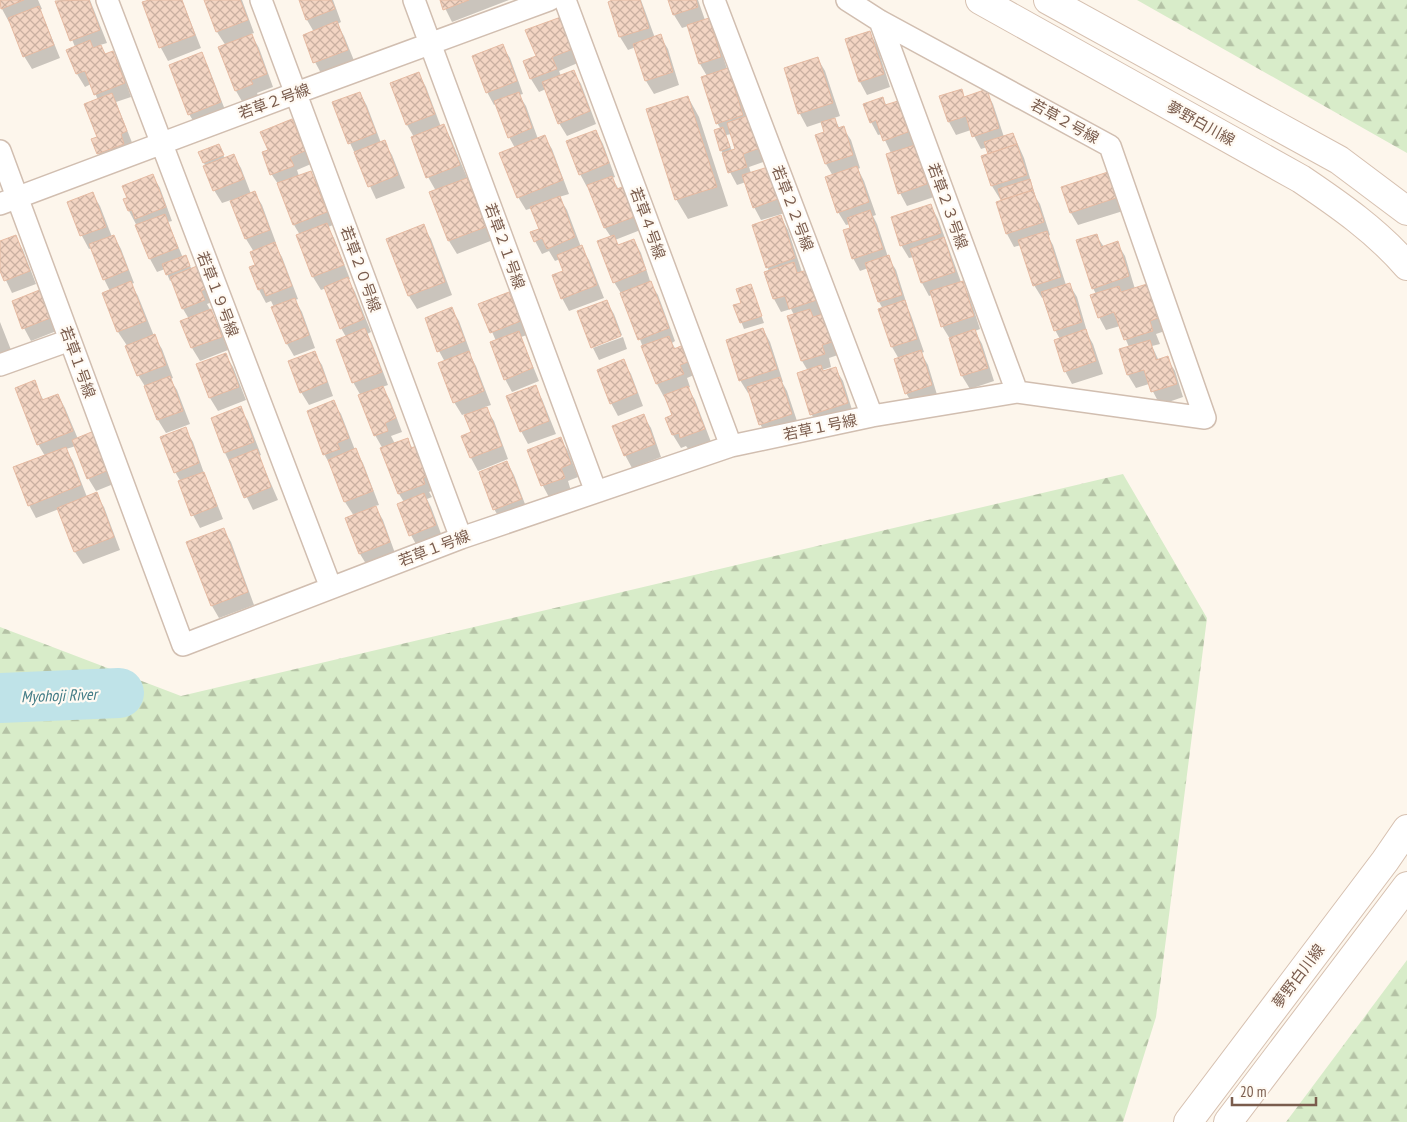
<svg xmlns="http://www.w3.org/2000/svg" width="1407" height="1122" font-family="'PT Sans Narrow','Noto Sans JP',sans-serif">
	<defs>
		<pattern id="forest-firs" width="22" height="20" patternUnits="userSpaceOnUse" patternTransform="scale(1.25)"><rect width="22" height="20" fill="#d8ecc9"/><path d="M5 1l3.5 6h-7zM16 11l3.5 6h-7z" fill="#b4c2a5"/></pattern>
		<pattern id="building-cross-hatch" width="8" height="8" patternUnits="userSpaceOnUse" patternTransform="scale(1.25)"><rect width="8" height="8" fill="#f3d5c3"/><path d="M0 0l8 8M0 8l8-8" fill="none" stroke="#cab0a1"/></pattern>
	</defs>
	<rect width="100%" height="100%" fill="#fdf6ec"/>
	<!-- forest -->
	<path fill="url(#forest-firs)" d="M1137 0H1407V153Z
		M1123 474 1207 618 1156 1017 1123 1122H0V627L181 696Z
		M1407 960V1122H1286Z"/>
	<!-- shadow -->
	<path fill="#0003" fill-rule="evenodd" d="M0 0H38L42 9 39 10 45 21 60 58 32 69 24 56 11 21 9 22 2 9Z
		M60 0H90L107 43 100 45 106 55 112 52 120 65 131 97 116 102 133 145 106 166 98 153V100L91 84 85 87 77 74 68 50 75 47 57 1Z
		M152 0H182L201 48 168 61 161 48 144 3Z
		M205 0H242L254 33 251 34 259 48 273 87 257 93 259 98 243 103 236 91 226 46 217 32Z
		M300 0H333L341 22 337 24 344 36 355 63 322 75 315 62 314 32 307 20Z
		M441 0H509L452 22Z
		M616 0H641L655 38 660 36 668 49 679 85 654 94 646 81 636 47 628 50 620 37 609 2Z
		M670 0H698L705 20 708 19 715 32 727 69 735 82 747 117 766 161 749 167 751 173 767 168 785 213 761 220 754 207 746 182 737 185 730 172 721 150V129L717 123 707 76 700 64 688 26 682 28 674 15ZM732 134 737 149 732 151 726 135Z
		M560 18 580 62 559 71 561 76 573 71 581 84 596 124 567 136 559 123 546 89 539 92 531 79 525 61 537 56Z
		M870 33 877 46 890 87 867 95 860 82Z
		M502 46 510 58 523 94 519 95 526 106 538 139 544 136 552 149 569 194 559 197 567 210 581 247 589 260 604 298 569 311 562 298 565 271 560 259 555 261 549 251 542 254 535 241 541 230 532 208 526 210 518 197 515 148 509 137 496 104 494 105 487 92Z
		M201 54 208 66 227 115 197 127 189 114Z
		M818 59 825 71 840 116 834 118 840 129 843 128 851 140 860 168 858 169 864 181 876 215 873 216 877 224 888 257 896 270 908 308 911 315 924 352 921 353 928 365 938 398 914 406 906 393 899 359 892 347 880 310 883 309 879 302 868 268 860 271 853 258 850 224 846 225 838 212 833 176 826 164 817 136 825 133 822 122 807 127 800 114 785 69Z
		M419 74 426 87 441 127 444 126 451 139 493 240 457 254 449 241 431 193 436 191 428 177 414 137 407 125 392 84Z
		M961 91 965 98 986 91 993 104 1004 137 1013 134 1016 140 1024 158 1036 198 1040 204 1050 235 1048 236 1053 245 1066 285 1069 284 1077 297 1088 335 1093 344 1103 374 1072 384 1065 371 1060 339 1055 330 1044 297 1042 298 1034 285 1021 245 1014 247 1007 234 997 203 1003 201 1002 198 1000 199 992 186 983 157 990 154 987 147 981 149 971 130 956 135 949 122Z
		M360 93 367 106 381 143 384 142 392 155 405 188 376 199 350 143 334 103Z
		M688 97 699 117 728 206 688 219 676 199Z
		M883 99 887 106 897 103 905 116 934 197 907 206 900 193 891 153 882 134 878 135 871 122Z
		M292 121 299 134 311 164 297 170 299 176 310 172 318 185 333 225 328 227 334 238 350 279H348L355 292 371 332 367 334 372 343 388 385 382 387 390 400 402 432 391 436 395 444 407 439 437 489 429 492 432 497 427 499 431 507 443 539 418 548 411 535 404 502 399 494 383 449 375 435 361 396 353 382 346 337 341 328 326 288 321 290 313 277 298 236 300 235 294 225 280 187 272 175 263 153 269 151Z
		M596 131 603 144 615 177 612 178 643 229 615 240 619 246 634 240 641 253 651 284 658 295 675 341 672 343 676 350 681 347 694 375 687 378 690 387 688 388 695 400 711 442 689 450 686 446 681 448 673 435 667 418 673 416 666 396 664 397 657 384 643 347 622 295 614 282 611 237 605 228 589 186 587 187 580 174Z
		M219 145 225 159 233 155 241 168 251 194 254 192 262 205 276 243 274 244 282 257 298 299 295 300 302 312 315 348 294 356 287 344 274 307 271 301 266 303 259 290 251 268 256 266 254 252 246 239 231 200 222 203 214 190 204 163Z
		M1107 173 1115 186 1123 211 1078 225 1071 213Z
		M152 175 160 188 172 221 168 222 183 258 186 257 192 270 196 268 203 281 212 302 207 304 218 324 228 350 200 361 192 348 182 322 189 319 183 309 172 280 170 281 165 269 157 272 150 259 137 226 129 211 128 199Z
		M92 193 100 206 112 237 114 236 121 249 134 283 131 284 138 296 154 336 162 349 173 378 170 379 177 390 190 424 166 433 158 420 146 388 138 375 126 344 118 332 104 293 110 291 104 279 92 248 89 249 82 236 69 202Z
		M931 206 938 219 961 282 969 295 980 329 975 331 982 344 994 381 970 389 962 376 950 339 942 326 932 295 929 296 922 283 914 257 909 258 901 245Z
		M781 217 788 230 802 272 806 271 823 313 821 314 830 328 838 355 829 358 831 367 822 370 823 372 835 368 843 381 854 416 819 427 812 415 799 374 808 371 802 361 788 317 794 315 791 309 781 312 774 299 765 273 769 271 767 267Z
		M423 226 431 239 452 295 417 309 409 296 388 240Z
		M1096 235 1104 247 1117 243 1125 256 1135 289 1147 285 1154 298 1165 331 1156 334 1160 344 1152 346 1159 361 1167 358 1175 371 1183 397 1160 405 1149 384 1136 388 1128 375 1120 350 1129 347 1120 326 1106 330 1099 317 1096 294 1093 288Z
		M16 237 23 250 36 284 12 293 0 268V243Z
		M750 285 764 323 744 329 735 306 742 304Z
		M509 293 516 306 527 335 521 337 539 381 512 392 505 379 496 341 480 304Z
		M606 301 614 314 622 335 592 346Z
		M49 304 59 330 31 341 24 328Z
		M451 308 459 321 471 354 470 355 476 366 491 405 485 407 494 421 508 459 478 471 471 458 463 437 472 433 465 414 462 415 454 402 445 362 439 351Z
		M0 322 13 355 0 360Z
		M763 329 770 342 783 382H782L787 391 799 427 768 437 760 424 750 392 748 393 740 380Z
		M623 337 627 349 599 360 593 348Z
		M314 353 322 365 333 396 309 405 301 392Z
		M225 354 233 367 246 400 218 411 210 398 198 365Z
		M623 361 631 374 643 406 618 416 611 403Z
		M34 382 44 401 58 395 65 408 78 439 94 433 116 483 96 491 88 478 76 446 66 449 73 461 87 497 96 494 104 507 120 550 83 564 75 552 59 509 36 518 29 505 45 456 38 444Z
		M535 386 542 399 556 434 528 444 521 431Z
		M333 402 341 414 355 450 363 463 379 505 375 506 383 520 396 556 368 567 360 554 347 519 354 516 345 502 332 468 324 454Z
		M240 408 248 421 261 455 259 456 278 500 253 510 225 453 212 418Z
		M643 415 651 428 661 457 632 468 625 455Z
		M185 429 193 442 205 476 210 486 223 519 200 528 193 515 181 482 175 472Z
		M560 438 568 451 578 477 568 481 571 491 550 499 543 486 529 451Z
		M507 462 514 475 528 512 502 522 494 509Z
		M223 529 231 542 254 605 219 618 212 606Z"/>
	<g fill="none" stroke-linecap="round" stroke-linejoin="round">
		<!-- river -->
		<path stroke="#bfe3e8" stroke-width="50" d="M0 698 119 693"/>
	</g>
	<!-- building -->
	<path fill="url(#building-cross-hatch)" stroke="#e6bba3" d="M0 0H24L1 9Z
		M89 0 100 30 70 41 55 1Z
		M149 0H182L195 35 159 48 142 2Z
		M204 0H240L248 20 216 32Z
		M299 0H331L335 9 306 20Z
		M440 0H469L443 10Z
		M612 0H640L649 28 619 37 608 2Z
		M668 0H696L698 7 673 15Z
		M39 6 54 45 23 57 8 18Z
		M561 17 573 49 552 57 557 69 530 79 523 61 536 56 525 30Z
		M709 18 721 57 699 64 687 25Z
		M337 21 348 50 313 63 303 35Z
		M870 31 884 74 859 82 845 39Z
		M252 34 267 74 251 80 253 84 235 91 218 47Z
		M661 34 673 72 645 81 633 44Z
		M90 40 93 48 101 45 105 54 113 51 125 83 94 95 85 71 76 74 66 50Z
		M503 44 517 81 486 93 472 56Z
		M202 52 221 102 188 115 169 65Z
		M818 57 833 103 798 114 784 68Z
		M728 68 743 115 716 124 701 77Z
		M574 70 590 111 558 124 542 82Z
		M419 72 435 114 406 125 390 83Z
		M962 89 964 97 987 89 999 128 972 137 966 116 948 122 939 96Z
		M360 92 376 133 348 144 332 102Z
		M519 92 532 128 508 138 494 101Z
		M112 93 127 131 121 134 124 144 97 154 91 139 97 137 84 104Z
		M688 96 717 187 675 200 646 109Z
		M883 97 885 105 898 101 908 132 883 141 876 120 870 123 863 104Z
		M749 115 760 148 743 154 747 167 728 173 722 153 735 149 727 123Z
		M835 118 838 128 844 126 853 155 825 164 815 135 824 132 821 122Z
		M292 119 305 151 290 157 294 166 270 175 262 152 268 150 260 132Z
		M444 124 460 165 426 178 411 137Z
		M723 127 730 147 720 151 714 130Z
		M596 130 609 163 579 175 566 141Z
		M1013 133 1017 144 988 154 984 142Z
		M545 135 563 180 517 198 499 153Z
		M385 140 398 175 368 187 354 152Z
		M219 144 224 155 203 163 198 152Z
		M1017 144 1027 175 991 186 981 156Z
		M915 145 927 184 898 194 886 154Z
		M234 154 244 179 213 191 203 166Z
		M857 166 869 202 837 213 825 177Z
		M768 167 778 199 753 208 742 175Z
		M311 171 327 212 293 225 277 183Z
		M1108 172 1116 198 1070 213 1061 187Z
		M153 174 166 207 135 219 132 210 128 211 123 199 127 198 122 186Z
		M612 176 617 189 625 186 637 216 604 228 587 185Z
		M467 178 486 227 448 241 429 192Z
		M1030 179 1033 190 1001 200 998 189Z
		M1033 190 1044 222 1006 234 996 202Z
		M255 191 270 230 245 239 230 201Z
		M93 192 106 227 80 236 67 202Z
		M560 196 575 237 547 249 542 238 534 242 530 232 539 229 530 207Z
		M931 204 941 233 900 246 891 217Z
		M870 210 883 249 852 259 843 230 850 228 847 218Z
		M165 214 178 248 149 259 135 225Z
		M781 215 795 258 766 268 752 225Z
		M327 223 344 265 312 277 296 235Z
		M424 224 445 282 408 296 386 239Z
		M1047 231 1061 277 1033 286 1018 240Z
		M1097 234 1101 247 1118 241 1129 276 1092 289 1076 240Z
		M16 235 30 271 4 281 0 271V241Z
		M114 235 128 270 103 280 89 244Z
		M614 235 618 245 634 239 646 270 613 283 597 241Z
		M944 237 955 272 921 283 910 249Z
		M275 242 292 286 266 296 263 288 258 290 249 267 255 265 250 252Z
		M582 245 597 285 561 299 552 275 563 271 557 255Z
		M186 255 190 266 166 275 162 264Z
		M889 255 902 295 878 302 865 263Z
		M794 262 797 273 807 270 817 300 789 309 785 296 773 299 764 272Z
		M197 266 205 289 201 291 205 300 182 309 170 277Z
		M348 277 364 319 340 329 324 287Z
		M131 281 146 321 117 332 102 293Z
		M651 281 669 328 638 340 620 293Z
		M963 281 974 316 941 327 930 291Z
		M1070 283 1082 322 1054 331 1041 292Z
		M751 284 762 316 740 323 733 305 741 303 736 289Z
		M1147 284 1158 318 1150 321 1153 331 1124 340 1114 312 1098 318 1090 295 1119 286 1121 292Z
		M42 289 53 317 22 329 12 301Z
		M509 292 521 321 490 333 478 304Z
		M295 298 309 335 286 344 271 307Z
		M607 300 621 336 591 348 577 311Z
		M905 300 917 339 891 347 878 309Z
		M452 307 465 341 437 352 425 318Z
		M211 309 222 337 191 348 180 321Z
		M810 309 813 317 823 314 832 342 822 345 825 354 801 361 787 316Z
		M365 328 382 372 352 383 336 340Z
		M763 328 777 369 739 381 726 340Z
		M975 329 988 368 961 376 949 338Z
		M1086 329 1096 361 1064 372 1054 340Z
		M519 331 533 368 504 380 490 342Z
		M155 334 166 365 137 376 125 346Z
		M669 336 674 349 681 346 688 362 680 365 684 374 656 384 641 346Z
		M1150 340 1156 360 1168 356 1177 384 1151 392 1144 370 1127 375 1119 349Z
		M921 350 932 385 905 394 894 359Z
		M315 351 327 382 300 393 288 361Z
		M469 351 484 391 453 403 438 363Z
		M226 353 239 387 209 398 196 364Z
		M624 359 637 393 610 404 597 370Z
		M821 365 823 371 836 367 848 403 810 415 797 373Z
		M170 376 183 411 157 420 144 386Z
		M780 377 792 414 759 425 747 387Z
		M35 380 42 400 58 394 73 431 37 445 15 388Z
		M536 385 549 421 520 432 506 396Z
		M383 386 396 418 385 423 388 431 374 436 358 395Z
		M688 386 705 429 680 438 679 433 672 435 665 418 672 415 664 395Z
		M334 400 349 438 337 443 340 449 323 455 307 411Z
		M241 406 254 442 224 453 211 418Z
		M487 407 502 446 470 458 461 436 471 432 464 415Z
		M644 414 655 444 624 456 612 426Z
		M186 427 199 463 174 473 160 437Z
		M94 431 109 470 87 479 72 440Z
		M561 437 571 464 561 468 565 478 541 486 527 450Z
		M408 438 411 448 419 445 430 475 423 478 425 484 398 494 380 448Z
		M66 447 81 485 28 506 13 467Z
		M356 448 373 491 344 502 328 460Z
		M257 449 271 487 244 498 229 460Z
		M507 461 522 499 493 510 479 472Z
		M204 472 217 506 191 516 178 481Z
		M97 492 114 537 74 552 57 508Z
		M424 493 436 525 409 536 397 504Z
		M376 506 390 542 359 554 345 518Z
		M224 528 248 592 211 606 186 542Z"/>
	<g fill="none" stroke-linecap="round" stroke-linejoin="round">
		<defs>
			<path id="street" d="M107 0 331 588
				M261 0 461 538
				M414 0 596 492
				M565 0 731 446
				M714 0 872 416
				M880 21 1017 392
				M0 151 183 645 461 538 731 446 872 416 1017 392 1205 418 1110 146 880 21 847 0
				M0 204 296 93 549 0
				M0 365 70 340"/>
			<path id="secondary" d="M980 0 1301 179C1338 204 1377 231 1407 266
				M1048 0 1339 160 1407 211
				M1188 1122 1385 861 1407 829
				M1228 1122 1407 886"/>
		</defs>
		<!-- street casing -->
		<use href="#street" stroke="#d1beb0" stroke-width="24"/>
		<!-- secondary casing -->
		<use href="#secondary" stroke="#d6c0b0" stroke-width="30"/>
		<!-- street -->
		<use href="#street" stroke="#fff" stroke-width="21"/>
		<!-- secondary -->
		<use href="#secondary" stroke="#fff" stroke-width="28"/>
	</g>
	<g text-anchor="middle" dominant-baseline="central" stroke-width="4.5" stroke-linejoin="round" paint-order="stroke">
		<!-- street labels -->
		<g font-size="15" fill="#7a5c4d" stroke="#fffaf3">
			<text transform="translate(274 101) rotate(-20)">若草２号線</text>
			<text transform="translate(1065 121) rotate(29)">若草２号線</text>
			<text transform="translate(1201 123) rotate(29)">夢野白川線</text>
			<text transform="translate(948 206) rotate(70)">若草２３号線</text>
			<text transform="translate(793 208) rotate(69)">若草２２号線</text>
			<text transform="translate(648 223) rotate(70)">若草４号線</text>
			<text transform="translate(505 246) rotate(70)">若草２１号線</text>
			<text transform="translate(361 269) rotate(70)">若草２０号線</text>
			<text transform="translate(218 294) rotate(69)">若草１９号線</text>
			<text transform="translate(78 362) rotate(70)">若草１号線</text>
			<text transform="translate(820 427) rotate(-12)">若草１号線</text>
			<text transform="translate(434 548) rotate(-21)">若草１号線</text>
			<text transform="translate(1298 976) rotate(-53)">夢野白川線</text>
		</g>
		<!-- water labels -->
		<g font-size="16" font-style="italic" fill="#437c86" stroke="#fffaf3">
			<text transform="translate(59 695) rotate(-2)">Myohoji River</text>
		</g>
	</g>
	<!-- scale -->
	<path d="M1232 1097v8h84v-8" fill="none" stroke="#7a5c4d" stroke-width="2.5"/>
	<text x="1240" y="1097" font-size="15" fill="#7a5c4d" stroke="#fffaf3" stroke-width="4" paint-order="stroke">20 m</text>
</svg>
